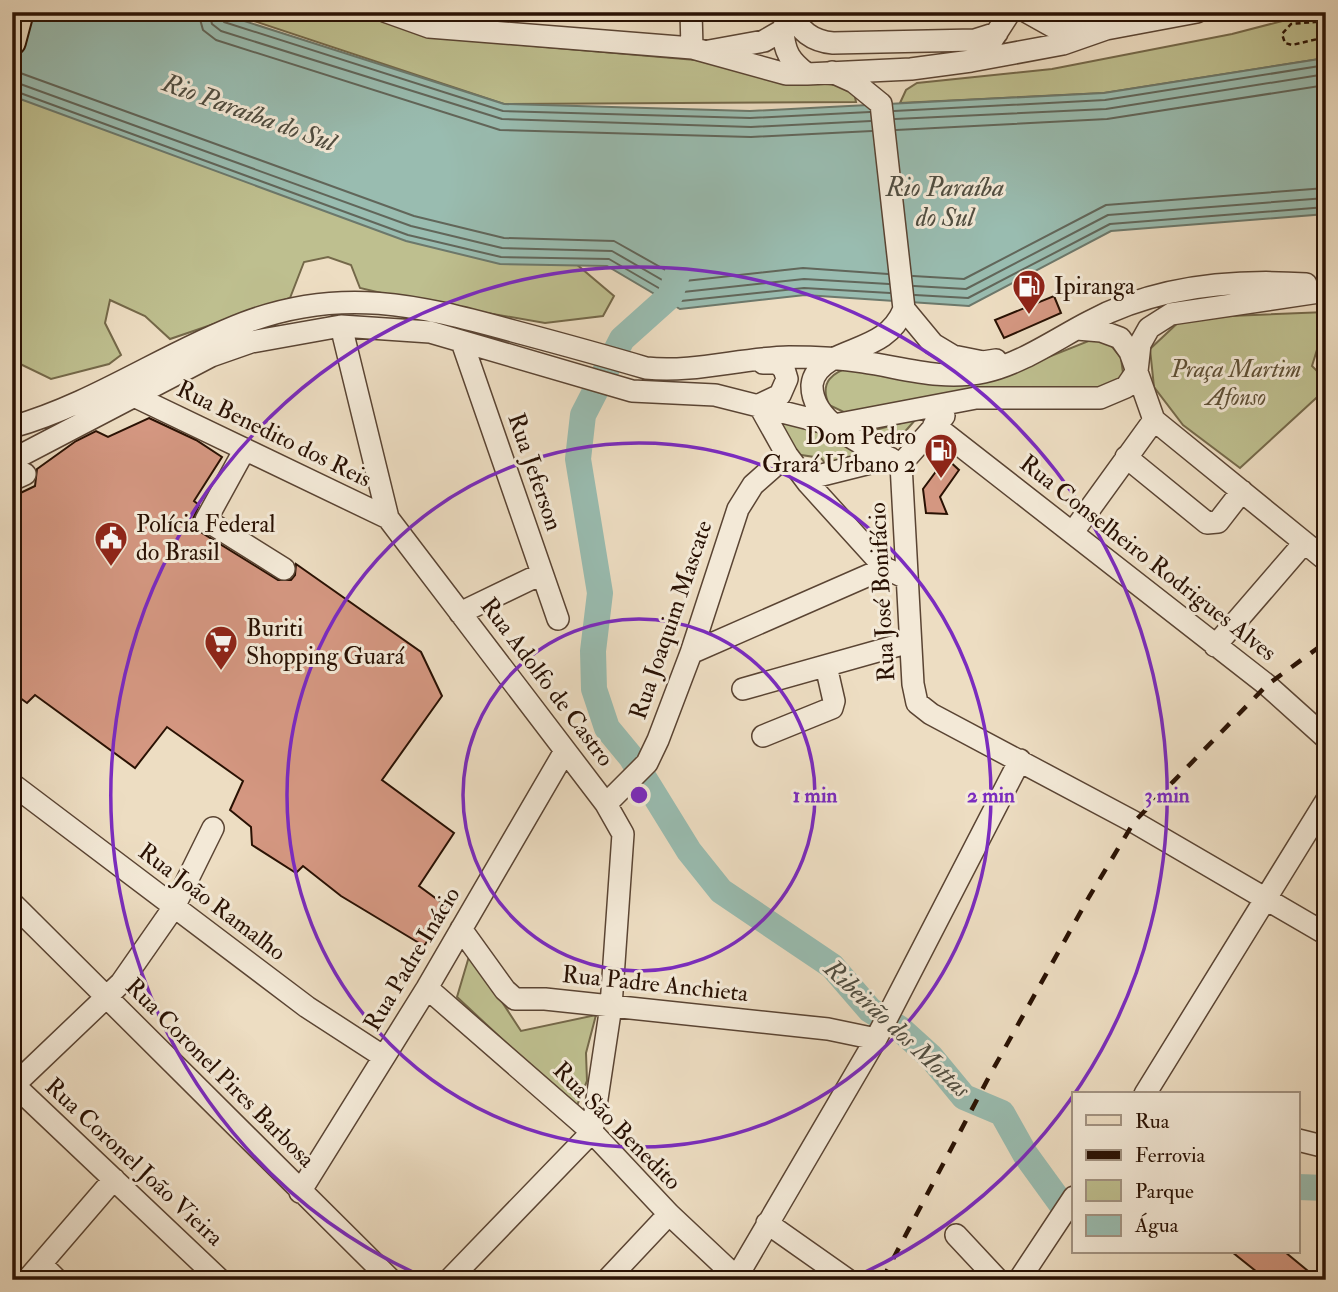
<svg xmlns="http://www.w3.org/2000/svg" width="1338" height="1292" font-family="'IM FELL Double Pica',serif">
	<rect width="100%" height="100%" fill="#edddc2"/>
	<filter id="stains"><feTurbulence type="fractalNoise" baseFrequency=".00286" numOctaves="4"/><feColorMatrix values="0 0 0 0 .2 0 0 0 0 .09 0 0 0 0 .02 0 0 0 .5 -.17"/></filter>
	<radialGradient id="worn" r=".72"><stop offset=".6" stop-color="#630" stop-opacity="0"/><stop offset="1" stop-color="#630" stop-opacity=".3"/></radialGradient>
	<!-- green -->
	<path fill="#bebf8f" stroke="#746849" stroke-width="2" d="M227 12H359L430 37 707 61 759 77 853 87 856 102 504 104Z
		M1317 12H1326V58L1104 93 900 103 906 90 917 83 1052 69 1232 34Z
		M21 85 569 258 614 296 603 316 545 323 407 299 360 288 351 265 328 257 304 262 290 298 170 339 145 316 110 300 105 323 121 355 109 364 51 379 12 360V116Z
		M1326 312V339L1320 340 1312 366 1326 380V389L1240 468 1183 425 1154 387 1150 349 1183 318Z
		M1091 340 1109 343 1121 358 1123 373 1115 385 1098 390 1004 387 848 414 829 405C819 382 832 372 854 366L1006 374Z
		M770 415 875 453 830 469 821 458 788 453Z
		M916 419 889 450 860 434Z
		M470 953 521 1031 596 1015 586 1053 587 1081 576 1108 457 997Z"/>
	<!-- water -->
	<path fill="#99bcb0" stroke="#6c786b" stroke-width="2" d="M12 12H216L504 104 750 111 1104 93 1326 58V214L1111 231 969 306 805 295 680 309 607 266 500 264 406 241 12 96Z"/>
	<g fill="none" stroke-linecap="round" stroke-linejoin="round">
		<!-- shore -->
		<path stroke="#61665a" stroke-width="2" d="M198 12 203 30 216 40 500 130 751 137 872 131
			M209 12 212 24 221 31 502 119 751 127 871 121
			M218 12 224 22 503 111 750 118 870 112
			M12 70 414 216 504 238 614 241 685 281 803 268 888 274
			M12 81 411 226 502 248 612 251 683 292 804 279 889 284
			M12 90 408 235 501 257 609 259 681 301 804 288 890 293
			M894 111 1105 100 1326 65
			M895 119 1106 109 1326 74
			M896 130 1107 119 1326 85
			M913 276 964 279 1106 205 1326 188
			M914 286 966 289 1108 215 1326 198
			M915 295 968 298 1110 224 1326 207"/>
		<!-- river -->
		<path stroke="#99bcb0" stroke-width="26" d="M679 269 670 296 622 339 583 415 578 459 600 593 593 651 594 689 607 728 631 757 689 851 721 891 832 966 870 1010 899 1028 931 1057 964 1097 1002 1113 1025 1154 1062 1205 1074 1211
			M1298 1187 1326 1188"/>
	</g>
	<!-- building -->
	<path fill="#d49781" stroke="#291103" stroke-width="2" d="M1054 296 1061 313 1004 338 995 320Z
		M149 418 196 440 222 457 194 501 199 505 193 519 199 531 278 580H291L295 575 296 564 421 652 442 696 382 780 454 833 419 886 449 908 424 946 341 896 303 866 296 873 252 845 251 827 230 810 243 781 167 727 135 768 35 695 27 703 12 692V497L35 486 37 469 76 441 96 431 108 437Z
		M946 458 959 470 940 497 947 514 926 513 923 489Z
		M1232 1252H1285L1319 1280H1267Z"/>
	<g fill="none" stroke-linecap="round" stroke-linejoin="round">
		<defs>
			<path id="minor" d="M387 12 429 27 692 48 786 74H807L911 69 971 61 1063 44 1106 29 1197 12
				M691 12 692 48
				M789 12C801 31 811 41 833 43L975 40 997 33
				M1027 12 1052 26 1089 29
				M783 30C784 52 790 61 807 74
				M990 43 1010 12
				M709 51 764 41 783 30 788 12
				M832 72 854 82 881 104
				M881 104 904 309 933 344 953 356 983 362 996 360
				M904 309C890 343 860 345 831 360 821 366 813 373 812 385 811 425 871 448 901 464L913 684 917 703 931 714 1134 822 1326 934
				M341 326 388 518 606 804 623 834 611 1006 592 1132 449 1280
				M1077 329 1101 331 1120 338 1130 352 1154 420 1326 560
				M462 342 558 619
				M763 363H777L784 369 787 379 780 395 759 405 787 455 808 483 885 568 906 578
				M136 397 388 518
				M934 425 1267 685 1326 738
				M12 427C94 404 165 353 244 323 341 286 418 305 513 331 558 343 602 355 646 368 695 373 740 358 789 357 813 357 839 358 863 362 904 368 942 381 984 372 1021 364 1056 339 1089 322 1156 286 1232 279 1306 284
				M245 449 206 520 284 569
				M1126 457 1207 523 1218 522 1242 491
				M12 460 211 356 251 342 341 326 430 332 632 391 715 395 834 425 976 398H1100L1126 387 1137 371 1140 344 1149 328 1171 314 1326 291
				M901 464 944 416
				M12 480 25 474
				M808 483 818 476 890 458
				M1073 532 1154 420
				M460 613 541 574
				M1215 646 1304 543
				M691 653 885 568
				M743 689 910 642
				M763 736 832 708 834 701 826 666
				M12 784 307 1007 384 1057
				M606 804 647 763 658 740 691 653 738 509 753 485 787 455
				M12 903 391 1280
				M461 929 505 990 515 999H545L828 1029 876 1039
				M427 988 592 1132 669 1214 736 1277
				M12 1083 220 1280
				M12 1087 121 983 174 907 213 828
				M1145 1094 1326 801
				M1298 1140 1326 1147
				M300 1192 427 988 565 751
				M767 1223 848 1280
				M956 1235 998 1280
				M41 1264 57 1280
				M27 1280 114 1179
				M607 1280 669 1214
				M735 1280 876 1039 1020 760
				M1019 1280 1074 1197"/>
			<path id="major" d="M12 42 20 12"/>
		</defs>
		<!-- minor casing -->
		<use href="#minor" stroke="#5a4433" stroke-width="24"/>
		<!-- major casing -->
		<use href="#major" stroke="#291103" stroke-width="30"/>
		<!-- path -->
		<path stroke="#291103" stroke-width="2.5" stroke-dasharray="5 3.5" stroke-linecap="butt" d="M1326 21 1291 24 1282 34 1285 43 1292 45 1326 37"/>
		<!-- minor -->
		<use href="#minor" stroke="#f3e9d7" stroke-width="21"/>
		<!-- major -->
		<use href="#major" stroke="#edddc2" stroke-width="26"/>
		<!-- rail -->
		<path stroke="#291103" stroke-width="4.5" stroke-dasharray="12 12" stroke-linecap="butt" d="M882 1280 991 1073 1089 897 1134 822 1267 685 1326 642"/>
	</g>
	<!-- distance rings -->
	<g fill="none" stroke="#7b2cbf" stroke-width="3.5">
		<circle cx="639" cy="795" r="176"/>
		<circle cx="639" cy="795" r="352"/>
		<path d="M428 1279A528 528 0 1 1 850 1279"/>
	</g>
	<!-- icons -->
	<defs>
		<symbol id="fuel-pin" viewBox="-11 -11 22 30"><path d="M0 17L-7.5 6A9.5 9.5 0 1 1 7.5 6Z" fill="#8f2418" stroke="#f3e9d7"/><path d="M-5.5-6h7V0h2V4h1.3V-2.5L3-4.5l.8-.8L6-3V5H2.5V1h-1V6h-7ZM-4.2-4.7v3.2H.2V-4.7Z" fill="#fff"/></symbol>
		<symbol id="civic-pin" viewBox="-11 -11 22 30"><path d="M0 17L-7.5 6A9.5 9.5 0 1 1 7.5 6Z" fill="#8f2418" stroke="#f3e9d7"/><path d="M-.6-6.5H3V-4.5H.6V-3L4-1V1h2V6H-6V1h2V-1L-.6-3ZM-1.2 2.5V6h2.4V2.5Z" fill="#fff"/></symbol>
		<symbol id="supermarket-pin" viewBox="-11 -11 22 30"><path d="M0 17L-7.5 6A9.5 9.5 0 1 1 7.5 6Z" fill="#8f2418" stroke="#f3e9d7"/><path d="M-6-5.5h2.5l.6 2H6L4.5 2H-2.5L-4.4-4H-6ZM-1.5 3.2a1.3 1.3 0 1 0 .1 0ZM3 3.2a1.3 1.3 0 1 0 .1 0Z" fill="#fff"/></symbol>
	</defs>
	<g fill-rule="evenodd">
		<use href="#fuel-pin" x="1010" y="267" width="38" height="52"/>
		<use href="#fuel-pin" x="922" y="431" width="38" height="52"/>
		<use href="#civic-pin" x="92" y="519" width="38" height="52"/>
		<use href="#supermarket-pin" x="202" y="623" width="38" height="52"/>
	</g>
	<g text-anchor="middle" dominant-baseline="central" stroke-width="6" stroke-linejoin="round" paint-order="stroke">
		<!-- poi labels -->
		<g font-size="24" fill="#291103" stroke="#f3e9d7" text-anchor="start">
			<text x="1054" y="286">Ipiranga</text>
			<text x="916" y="436" text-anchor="end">Dom Pedro<tspan x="916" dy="28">Grará Urbano 2</tspan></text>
			<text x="136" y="524">Polícia Federal<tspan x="136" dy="28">do Brasil</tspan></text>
			<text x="246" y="628">Buriti<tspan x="246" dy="28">Shopping Guará</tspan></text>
		</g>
		<!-- park labels -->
		<g font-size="24" font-style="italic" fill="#5d4e34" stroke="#f3e9d7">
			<text x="1236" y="369">Praça Martim<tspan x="1236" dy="28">Afonso</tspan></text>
		</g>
		<!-- street labels -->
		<g font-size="24" fill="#291103" stroke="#f3e9d7">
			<text transform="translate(274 434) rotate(26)">Rua Benedito dos Reis</text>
			<text transform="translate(535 472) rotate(71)">Rua Jeferson</text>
			<text transform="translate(1148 558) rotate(38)">Rua Conselheiro Rodrigues Alves</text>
			<text transform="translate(882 592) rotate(-93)">Rua José Bonifácio</text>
			<text transform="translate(671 620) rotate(-71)">Rua Joaquim Mascate</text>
			<text transform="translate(547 682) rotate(53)">Rua Adolfo de Castro</text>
			<text transform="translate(212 902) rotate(37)">Rua João Ramalho</text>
			<text transform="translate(412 959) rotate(-59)">Rua Padre Inácio</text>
			<text transform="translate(655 984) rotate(6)">Rua Padre Anchieta</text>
			<text transform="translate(220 1073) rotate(45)">Rua Coronel Pires Barbosa</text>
			<text transform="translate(617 1126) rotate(45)">Rua São Benedito</text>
			<text transform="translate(134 1162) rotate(43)">Rua Coronel João Vieira</text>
		</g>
		<!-- water labels -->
		<g font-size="26" font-style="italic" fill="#504d40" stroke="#f3e9d7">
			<text transform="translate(249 113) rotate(20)">Rio Paraíba do Sul</text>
			<text x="945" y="188">Rio Paraíba<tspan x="945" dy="30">do Sul</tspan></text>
			<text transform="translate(897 1029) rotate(43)">Ribeirão dos Mottas</text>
		</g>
	</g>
	<circle cx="639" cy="795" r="10" fill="#7b2cbf" stroke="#f3e9d7" stroke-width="3.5"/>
	<g font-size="21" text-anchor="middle" font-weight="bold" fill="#7b2cbf" stroke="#f3e9d7" stroke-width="6" stroke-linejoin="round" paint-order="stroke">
		<text x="815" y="802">1 min</text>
		<text x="991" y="802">2 min</text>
		<text x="1167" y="802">3 min</text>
	</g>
	<!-- margin -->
	<rect width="1338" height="1292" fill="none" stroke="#edddc2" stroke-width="42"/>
	<rect x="14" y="14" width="1310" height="1264" fill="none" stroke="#291103" stroke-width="3.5"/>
	<rect x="21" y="21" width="1296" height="1250" fill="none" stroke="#291103" stroke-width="2"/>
	<!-- legend -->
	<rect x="1072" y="1092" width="228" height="161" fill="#f3e9d7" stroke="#a29382" stroke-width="2"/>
	<rect x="1086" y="1115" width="35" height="10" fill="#edddc2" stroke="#a29382" stroke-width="2"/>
	<text x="1135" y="1128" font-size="21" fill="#291103">Rua</text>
	<rect x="1086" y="1150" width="35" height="10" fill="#291103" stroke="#a29382" stroke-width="2"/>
	<text x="1135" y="1162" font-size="21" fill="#291103">Ferrovia</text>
	<rect x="1086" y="1180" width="35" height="21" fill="#bebf8f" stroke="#a29382" stroke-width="2"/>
	<text x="1135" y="1198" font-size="21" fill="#291103">Parque</text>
	<rect x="1086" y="1215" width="35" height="21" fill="#99bcb0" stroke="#a29382" stroke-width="2"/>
	<text x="1135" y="1232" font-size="21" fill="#291103">Água</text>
	<rect width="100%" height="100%" filter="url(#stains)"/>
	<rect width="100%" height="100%" fill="url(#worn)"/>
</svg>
